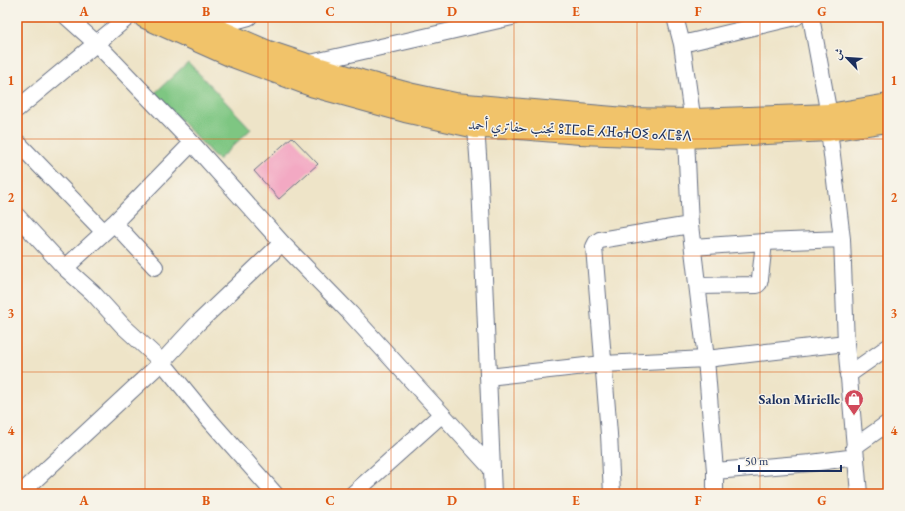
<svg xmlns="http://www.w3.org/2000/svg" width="905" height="511" font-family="'EB Garamond',Amiri,'Noto Sans Tifinagh',serif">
	<rect width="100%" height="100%" fill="#f7f3e8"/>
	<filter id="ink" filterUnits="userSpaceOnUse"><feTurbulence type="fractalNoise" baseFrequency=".025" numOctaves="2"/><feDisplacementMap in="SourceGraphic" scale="8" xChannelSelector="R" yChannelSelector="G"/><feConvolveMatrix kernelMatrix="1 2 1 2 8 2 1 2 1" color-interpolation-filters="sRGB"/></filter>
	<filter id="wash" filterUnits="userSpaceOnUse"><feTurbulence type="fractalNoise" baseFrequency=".012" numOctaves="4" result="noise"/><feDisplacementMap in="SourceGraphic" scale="16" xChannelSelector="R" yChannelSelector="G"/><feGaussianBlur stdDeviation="0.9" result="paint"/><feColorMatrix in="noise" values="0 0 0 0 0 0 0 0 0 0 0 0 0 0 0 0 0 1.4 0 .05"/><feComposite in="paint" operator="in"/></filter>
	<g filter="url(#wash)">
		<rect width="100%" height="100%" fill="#eee4c8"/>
		<!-- green -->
		<path fill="#7ec682" stroke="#4c7a70" d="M188 62 251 129 218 160 155 93Z"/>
		<g id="blocks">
			<!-- building -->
			<path fill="#f3a9c3" d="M292 137 318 164 279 199 254 171Z"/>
		</g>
	</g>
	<g filter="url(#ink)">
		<use href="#blocks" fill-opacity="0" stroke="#656e83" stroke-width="1"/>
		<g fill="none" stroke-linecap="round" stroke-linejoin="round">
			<defs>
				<path id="minor" d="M67 17 96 43 192 143 282 243 350 313 492 469
					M675 17 682 44 694 130
					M811 17 829 115
					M209 28 249 17
					M682 44 796 17
					M306 64 512 17
					M17 109 128 17
					M476 127 480 183 493 494
					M829 130 842 239 846 343 859 494
					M686 137 690 225 706 359 715 471V494
					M17 142 104 232
					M17 216 65 268 93 293 123 326 162 362 207 417 275 494
					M114 223 155 267
					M693 247 764 242 842 239
					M65 268 114 223 192 143
					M698 286 757 285 759 283 760 279 764 242
					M848 375 888 347
					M488 377 603 364 706 359 846 343
					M854 447 888 423
					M715 471 811 463 856 457
					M20 494 162 362 197 324 282 243
					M353 494 442 414
					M612 494 609 434 594 247 596 243 600 240 690 225"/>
				<path id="primary" d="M145 17 230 55 314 86 405 111 476 127 519 128 580 133 686 137 829 130 888 121
					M187 17 268 52 304 64 361 81 413 95 455 104 625 119 693 120 829 115 888 105"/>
			</defs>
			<!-- minor casing -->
			<use href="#minor" stroke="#656e83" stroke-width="18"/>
			<!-- primary casing -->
			<use href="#primary" stroke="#656e83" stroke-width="24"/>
			<!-- minor -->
			<use href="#minor" stroke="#fff" stroke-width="16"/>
			<!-- primary -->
			<use href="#primary" stroke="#f1c36a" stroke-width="22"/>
		</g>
	</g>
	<!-- grid -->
	<path fill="none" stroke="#de5710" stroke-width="1" stroke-opacity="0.55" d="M145 17V494M268 17V494M391 17V494M514 17V494M637 17V494M760 17V494M17 139H888M17 256H888M17 372H888"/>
	<!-- icons -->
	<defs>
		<symbol id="shop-pin" viewBox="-11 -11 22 30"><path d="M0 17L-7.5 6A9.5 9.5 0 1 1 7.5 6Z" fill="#d1495b" stroke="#f7f3e8"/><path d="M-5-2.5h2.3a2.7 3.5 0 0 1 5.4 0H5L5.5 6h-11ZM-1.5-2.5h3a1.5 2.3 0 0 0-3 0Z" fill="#fff"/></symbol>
	</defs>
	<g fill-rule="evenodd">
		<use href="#shop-pin" x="843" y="388" width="22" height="30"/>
	</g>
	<g text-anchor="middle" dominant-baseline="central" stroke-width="3" stroke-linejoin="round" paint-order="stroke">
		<!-- street labels -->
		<g font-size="14" fill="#1b2f5e" stroke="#f7f3e8">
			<text transform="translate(580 130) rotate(3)">تجنب حفاتري أحمد ⵓⵊⵎⴰⴹ ⵃⴼⴰⵜⵔⵉ ⴰⵃⵎⴻⴷ</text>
		</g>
		<!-- poi labels -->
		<g font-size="14" font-weight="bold" fill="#1b2f5e" stroke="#f7f3e8" text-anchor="end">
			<text x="840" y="399">Salon Mirielle</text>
		</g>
	</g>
	<!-- margin -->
	<rect width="905" height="511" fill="none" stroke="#f7f3e8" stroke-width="44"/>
	<!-- north arrow -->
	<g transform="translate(847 58) rotate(295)" stroke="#f7f3e8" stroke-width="3" paint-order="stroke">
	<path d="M0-3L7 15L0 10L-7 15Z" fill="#1b2f5e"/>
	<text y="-6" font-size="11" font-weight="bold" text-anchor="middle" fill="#1b2f5e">ش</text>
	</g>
	<!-- scale -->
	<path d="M739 465v6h102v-6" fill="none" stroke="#1b2f5e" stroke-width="2"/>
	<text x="745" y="465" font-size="12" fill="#1b2f5e" stroke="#f7f3e8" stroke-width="3" paint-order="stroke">50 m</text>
	<rect x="22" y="22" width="861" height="467" fill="none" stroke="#de5710" stroke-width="1.5"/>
	<g font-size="13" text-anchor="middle" font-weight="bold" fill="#de5710">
		<text x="84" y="16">A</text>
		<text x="206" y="16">B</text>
		<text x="330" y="16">C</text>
		<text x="452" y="16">D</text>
		<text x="576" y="16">E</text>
		<text x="698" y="16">F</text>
		<text x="822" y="16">G</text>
		<text x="11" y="85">1</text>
		<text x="894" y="85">1</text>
		<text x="11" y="202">2</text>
		<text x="894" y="202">2</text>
		<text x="11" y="318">3</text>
		<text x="894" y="318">3</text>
		<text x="11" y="435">4</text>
		<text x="894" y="435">4</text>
		<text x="84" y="505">A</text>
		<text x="206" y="505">B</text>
		<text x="330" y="505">C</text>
		<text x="452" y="505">D</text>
		<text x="576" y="505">E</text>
		<text x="698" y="505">F</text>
		<text x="822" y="505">G</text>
	</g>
</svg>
